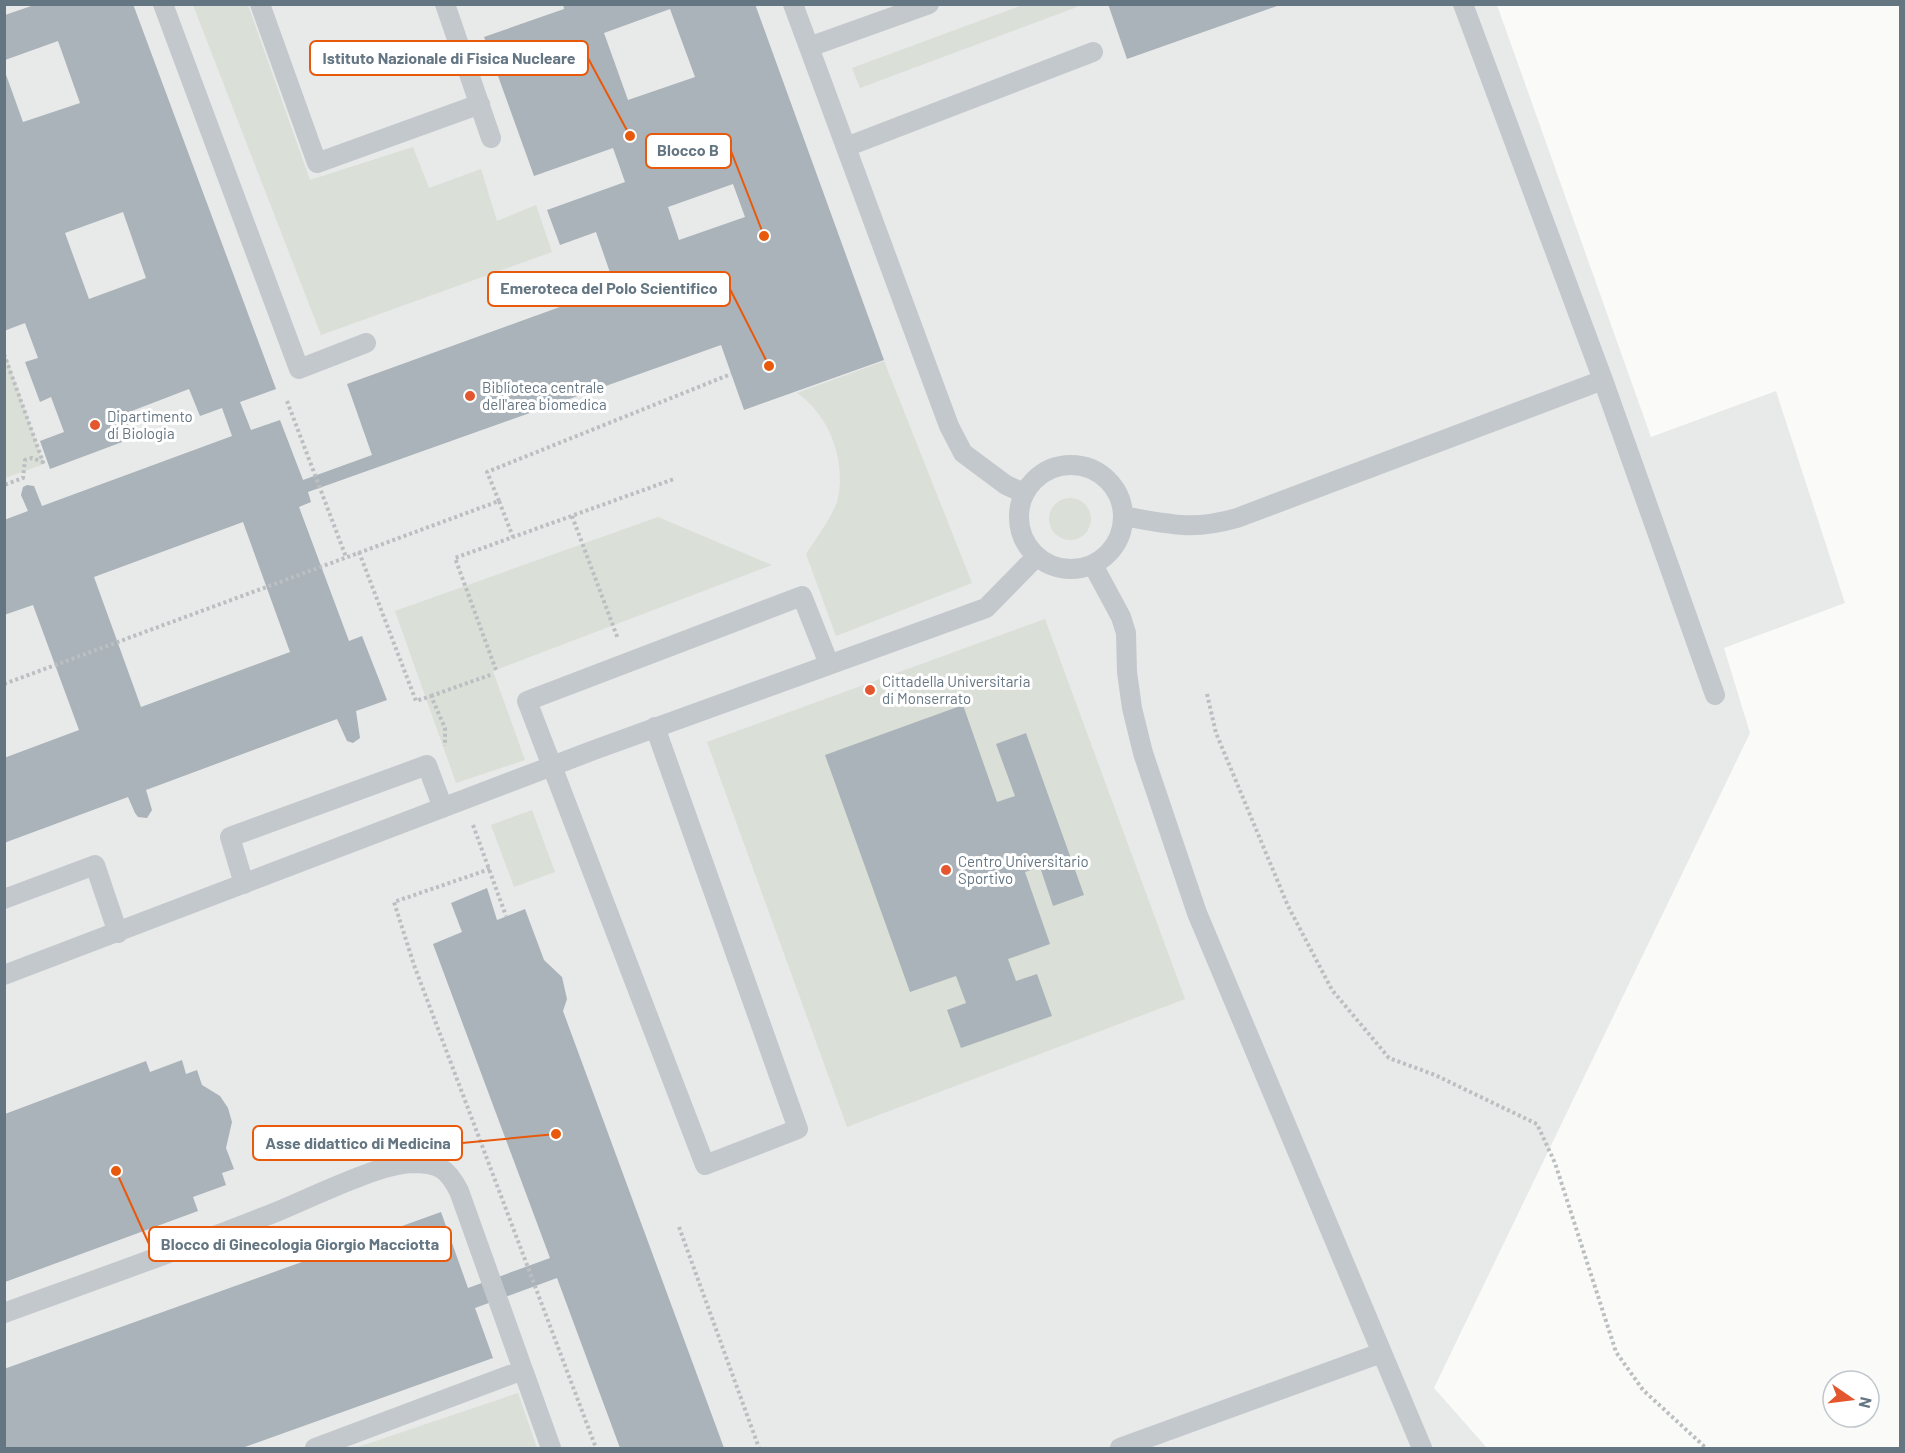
<svg xmlns="http://www.w3.org/2000/svg" width="1905" height="1453" font-family="Barlow,sans-serif">
	<rect width="100%" height="100%" fill="#fafaf8"/>
	<!-- built -->
	<path fill="#e8e9e9" d="M5 5H1497L1651 437 1776 391 1845 603 1724 648 1750 733 1434 1388 1487 1448H5Z"/>
	<!-- green -->
	<path fill="#dadfd7" d="M193 5H248L310 180 413 147 429 188 481 169 497 221 536 205 552 252 321 335Z
		M1076 5 1077 7 860 88 852 68 1023 5Z
		M5 353 44 464 5 478H4Z
		M884 361 972 583 836 636 806 554C815 540 835 513 838 498 846 459 829 415 797 393Z
		M1049 519a21 21 0 1 1 42 0a21 21 0 1 1-42 0Z
		M658 517 772 565 493 671 525 760 456 783 395 611Z
		M1045 619 1185 999 847 1127 707 742Z
		M532 810 555 872 514 887 491 825Z
		M518 1393 537 1448H355Z"/>
	<!-- building -->
	<path fill="#aab3b9" fill-rule="evenodd" d="M37 4H133L276 389 240 402 251 430 280 420 303 480 372 455 347 384 615 287 596 232 560 245 547 210 625 182 613 148 534 176 484 37 564 9 563 4H755L884 360 744 410 721 345 308 492 311 502 299 507 349 641 362 636 387 700 356 711 360 738 353 743 347 741 337 719 146 790 152 810 147 818 138 817 135 813 128 797 4 843V758L79 730 33 605 4 615V520L28 511 21 495 23 487 27 485 34 486 42 506 232 436 222 408 200 416 189 389 124 414 133 438 50 469 40 441 64 432 51 397 40 402 25 362 38 358 25 323 4 331V69L23 122 80 103 58 41 5 60V15ZM670 9 695 77 628 100 604 33ZM733 184 745 217 679 240 668 207ZM123 212 146 278 89 299 65 233ZM243 522 290 652 141 707 94 577Z
		M1108 4H1280V5L1127 59Z
		M963 705 997 802 1015 796 996 744 1026 733 1084 895 1053 906 1040 867 1025 872 1050 944 1008 959 1016 981 1037 974 1052 1016 961 1048 947 1010 966 1003 956 976 910 992 825 755Z
		M487 888 497 920 525 909 544 960 562 977 567 999 563 1011 724 1448H620L557 1278 475 1308 493 1358 242 1448H4V1369L441 1212 468 1288 550 1258 433 944 462 932 451 903Z
		M182 1060 186 1074 197 1070 202 1085 220 1096 228 1108 232 1122 226 1148 234 1169 222 1173 226 1185 193 1197 198 1211 5 1282V1114L146 1061 150 1072Z"/>
	<g fill="none" stroke-linecap="round" stroke-linejoin="round">
		<!-- path -->
		<path stroke="#bbbfc2" stroke-width="4" stroke-dasharray="3 3" stroke-linecap="butt" d="M4 354 43 462 32 458 25 460 23 478 4 485
			M287 401 346 557
			M499 501 487 472 731 374
			M572 516 618 639
			M359 552 416 701 431 696 445 728V746
			M496 670 455 558 674 479
			M4 684 499 501 513 537
			M1207 694 1216 733 1288 906 1332 990 1389 1058 1435 1075 1537 1124 1555 1163 1616 1352 1643 1390 1706 1448
			M431 696 493 674
			M473 825 506 916
			M490 869 394 902 414 965 596 1448
			M679 1227 759 1448"/>
		<!-- lane -->
		<path stroke="#c3c8cc" stroke-width="20" d="M163 4 299 369 366 343
			M260 4 317 163 480 104
			M445 4 491 138
			M793 4 949 426 963 453 1006 485 1024 493
			M1463 4 1603 380 1715 695
			M809 47 929 4
			M846 147 1093 52
			M1019 517a52 52 0 1 1 104 0a52 52 0 1 1-104 0Z
			M1123 516C1168 524 1192 531 1237 518L1603 380
			M1093 565 1121 617 1126 633 1127 672 1132 708 1143 753 1197 913 1422 1448
			M655 727 798 1129 705 1165 527 701 802 596 829 664
			M244 884 230 837 427 765 443 808
			M4 899 95 865 118 933
			M4 975 594 750 986 608 1036 557
			M4 1313C92 1281 180 1250 266 1216 303 1202 376 1164 412 1163 439 1163 447 1168 459 1191L523 1370 315 1448
			M523 1370 551 1448
			M1120 1448 1381 1353"/>
	</g>
	<!-- markers -->
	<g fill="#e4572e" stroke="#fff" stroke-width="2">
		<circle cx="470" cy="396" r="6"/>
		<circle cx="95" cy="425" r="6"/>
		<circle cx="870" cy="690" r="6"/>
		<circle cx="946" cy="870" r="6"/>
	</g>
	<g text-anchor="middle" dominant-baseline="central" stroke-width="6" stroke-linejoin="round" paint-order="stroke">
		<!-- poi labels -->
		<g font-size="15" fill="#657683" stroke="#fff" text-anchor="start">
			<text x="482" y="387">Biblioteca centrale<tspan x="482" dy="17">dell'area biomedica</tspan></text>
			<text x="107" y="416">Dipartimento<tspan x="107" dy="17">di Biologia</tspan></text>
			<text x="882" y="681">Cittadella Universitaria<tspan x="882" dy="17">di Monserrato</tspan></text>
			<text x="958" y="861">Centro Universitario<tspan x="958" dy="17">Sportivo</tspan></text>
		</g>
	</g>
	<!-- callouts -->
	<path fill="none" stroke="#e8590c" stroke-width="2" d="M630 136L588 58M764 236L731 151M769 366L730 289M556 1134L462 1143M116 1171L149 1244"/>
	<g fill="#e8590c" stroke="#fff" stroke-width="2">
		<circle cx="630" cy="136" r="6"/>
		<circle cx="764" cy="236" r="6"/>
		<circle cx="769" cy="366" r="6"/>
		<circle cx="556" cy="1134" r="6"/>
		<circle cx="116" cy="1171" r="6"/>
	</g>
	<g fill="#fff" stroke="#e8590c" stroke-width="2">
		<rect x="310" y="41" width="278" height="34" rx="6"/>
		<rect x="646" y="134" width="85" height="34" rx="6"/>
		<rect x="488" y="272" width="242" height="34" rx="6"/>
		<rect x="253" y="1126" width="209" height="34" rx="6"/>
		<rect x="149" y="1227" width="302" height="34" rx="6"/>
	</g>
	<g font-size="16" text-anchor="middle" font-weight="bold" fill="#657683">
		<text x="449" y="64">Istituto Nazionale di Fisica Nucleare</text>
		<text x="688" y="156">Blocco B</text>
		<text x="609" y="294">Emeroteca del Polo Scientifico</text>
		<text x="358" y="1149">Asse didattico di Medicina</text>
		<text x="300" y="1250">Blocco di Ginecologia Giorgio Macciotta</text>
	</g>
	<!-- border -->
	<rect width="1905" height="1453" fill="none" stroke="#657683" stroke-width="12"/>
	<!-- north arrow -->
	<g transform="translate(1851 1399) rotate(104)"><circle r="28" fill="#ffffff" stroke="#c1c8cd" stroke-width="1.5"/>
	<path d="M0-4.5L10 22L0 15L-10 22Z" fill="#e4572e"/>
	<text y="-9" font-size="16" font-weight="bold" text-anchor="middle" fill="#657683">N</text>
	</g>
</svg>
